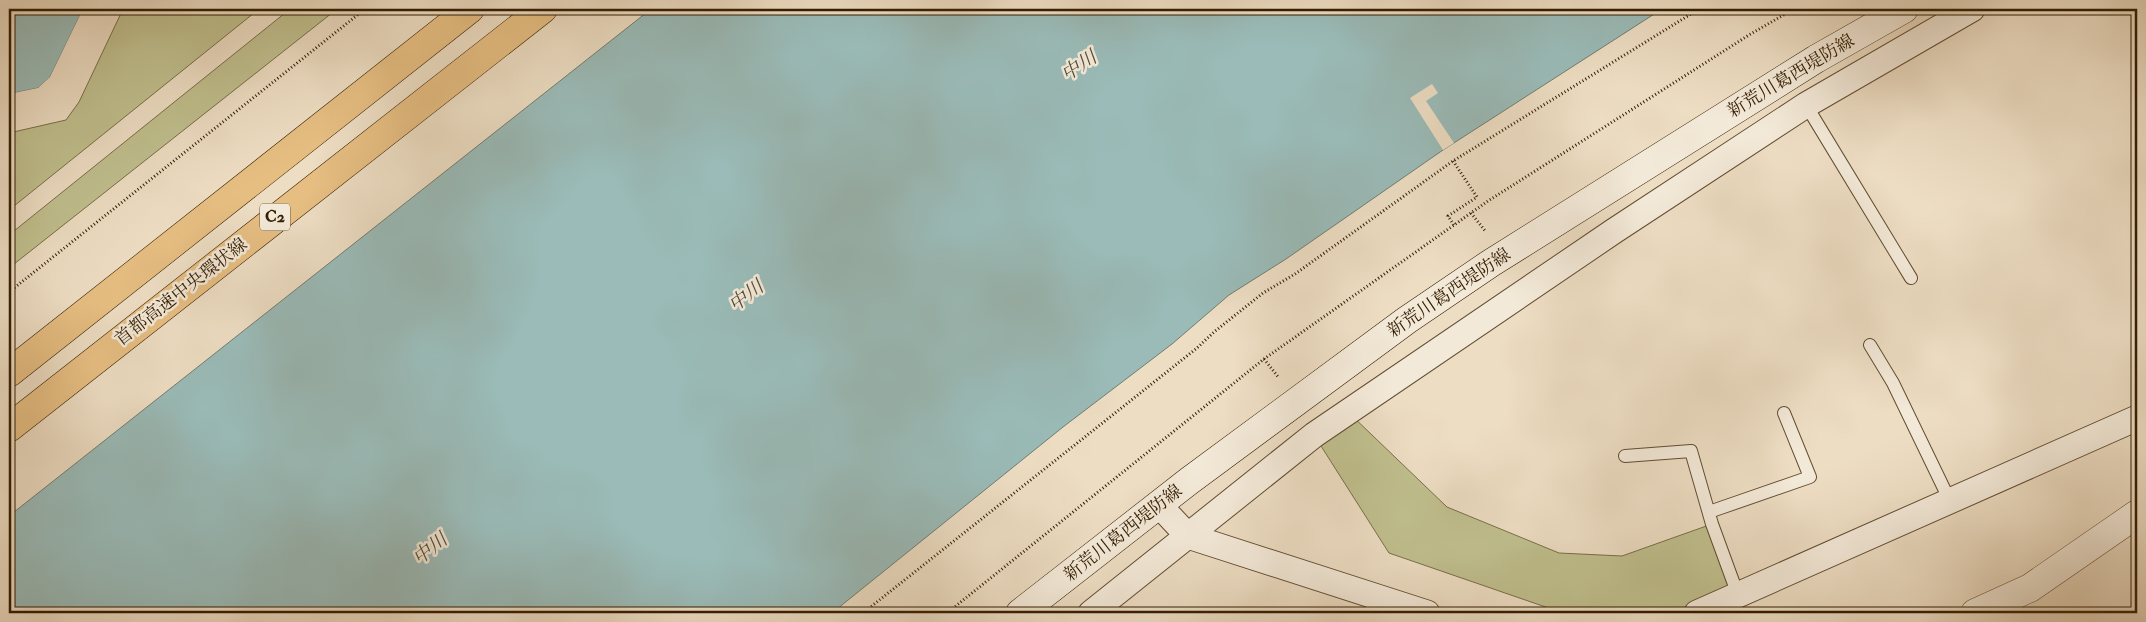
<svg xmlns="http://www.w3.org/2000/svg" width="2146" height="622" font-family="'IM FELL Double Pica','Noto Serif JP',serif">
	<rect width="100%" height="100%" fill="#edddc3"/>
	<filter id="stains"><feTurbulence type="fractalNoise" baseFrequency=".004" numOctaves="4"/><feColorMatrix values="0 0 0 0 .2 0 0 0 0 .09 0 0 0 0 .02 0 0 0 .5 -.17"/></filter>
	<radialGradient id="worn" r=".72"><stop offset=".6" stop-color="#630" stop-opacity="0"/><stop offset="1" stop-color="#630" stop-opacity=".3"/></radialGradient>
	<!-- green -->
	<path fill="#c0bf8e" stroke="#7a6e48" d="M123 9H259L9 210V133L66 120 79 102Z
		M290 9H337L9 268V235Z
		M1348 412 1447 507 1559 553 1622 556 1712 524 1738 595 1697 613H1563L1389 553 1314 435Z"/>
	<!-- water -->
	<path fill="#9abbb8" stroke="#717c6f" d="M9 9H83L50 77 38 88 9 94Z
		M651 9H1662L1443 150 1286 259 1229 295 1172 344 1063 427 832 613H9V516Z"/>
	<!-- pier -->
	<path fill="#edddc3" d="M83 9 85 10 52 78 39 90 9 96V94L38 88 50 77Z
		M1432 84 1438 93 1426 101 1454 143 1443 150 1410 98Z"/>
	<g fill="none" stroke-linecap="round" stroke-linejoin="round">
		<defs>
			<path id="service" d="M1806 105 1911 278
				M1870 345 1893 383 1950 501
				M1625 456 1691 451 1712 524 1738 595
				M1709 512 1810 477 1784 413
				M1370 613 1377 597"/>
			<path id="minor" d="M1159 505 1188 536 1427 613
				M1091 613 1314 435 1614 231 1806 105 1972 9
				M1697 613 2137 418"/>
			<path id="tertiary" d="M1975 613 2030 588 2137 514"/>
			<path id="secondary" d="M1020 613 1189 481 1407 320 1491 263 1816 59 1904 9"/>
			<path id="motorway" d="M9 373 470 9
				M9 428 543 9"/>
		</defs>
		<!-- service casing -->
		<use href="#service" stroke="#624d32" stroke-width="14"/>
		<!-- minor casing -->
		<use href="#minor" stroke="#624d32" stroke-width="27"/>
		<!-- tertiary casing -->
		<use href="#tertiary" stroke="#624d32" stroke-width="29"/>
		<!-- secondary casing -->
		<use href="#secondary" stroke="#331d01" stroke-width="29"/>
		<!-- motorway casing -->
		<use href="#motorway" stroke="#331d01" stroke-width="29"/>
		<!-- path -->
		<path stroke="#331d01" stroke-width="3" stroke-dasharray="1 2.5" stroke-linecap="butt" d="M1453 161 1477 197 1448 216 1454 225
			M1471 213 1486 232
			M9 292 365 9
			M1264 359 1279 378
			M863 613 1197 348 1214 332 1263 293 1295 274 1453 161 1699 9
			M947 613 1264 359 1488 201 1749 35 1794 9"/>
		<!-- service -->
		<use href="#service" stroke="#f3e9d8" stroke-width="12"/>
		<!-- minor -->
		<use href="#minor" stroke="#f3e9d8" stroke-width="25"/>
		<!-- tertiary -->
		<use href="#tertiary" stroke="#f3e9d8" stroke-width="28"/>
		<!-- secondary -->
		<use href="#secondary" stroke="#f3e9d8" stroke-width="28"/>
		<!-- motorway -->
		<use href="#motorway" stroke="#e6be82" stroke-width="28"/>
	</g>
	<g text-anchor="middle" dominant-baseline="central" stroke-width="5" stroke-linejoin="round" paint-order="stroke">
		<!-- shield labels -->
		<rect fill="#f3e9d8" stroke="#6d5a42" stroke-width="1" x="260" y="203.5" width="30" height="27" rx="4"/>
		<g font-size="16" font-weight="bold" fill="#331d01">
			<text x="275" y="217">C2</text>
		</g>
		<!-- street labels -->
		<g font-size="18" fill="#331d01" stroke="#f3e9d8">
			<text transform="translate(1791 76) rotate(-31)">新荒川葛西堤防線</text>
			<text transform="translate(181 292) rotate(-38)">首都高速中央環状線</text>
			<text transform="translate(1449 293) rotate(-34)">新荒川葛西堤防線</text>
			<text transform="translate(1123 533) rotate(-38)">新荒川葛西堤防線</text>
		</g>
		<!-- water labels -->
		<g font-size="19" font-style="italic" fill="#524c38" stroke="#f3e9d8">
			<text transform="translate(1079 66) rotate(-34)">中川</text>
			<text transform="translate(746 296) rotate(-37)">中川</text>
			<text transform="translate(430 549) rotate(-39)">中川</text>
		</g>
	</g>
	<!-- margin -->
	<rect width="2146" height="622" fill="none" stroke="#edddc3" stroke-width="30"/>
	<rect x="10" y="10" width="2126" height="602" fill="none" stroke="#331d01" stroke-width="2.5"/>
	<rect x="15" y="15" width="2116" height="592" fill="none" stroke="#331d01"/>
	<rect width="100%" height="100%" filter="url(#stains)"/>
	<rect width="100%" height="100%" fill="url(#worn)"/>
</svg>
